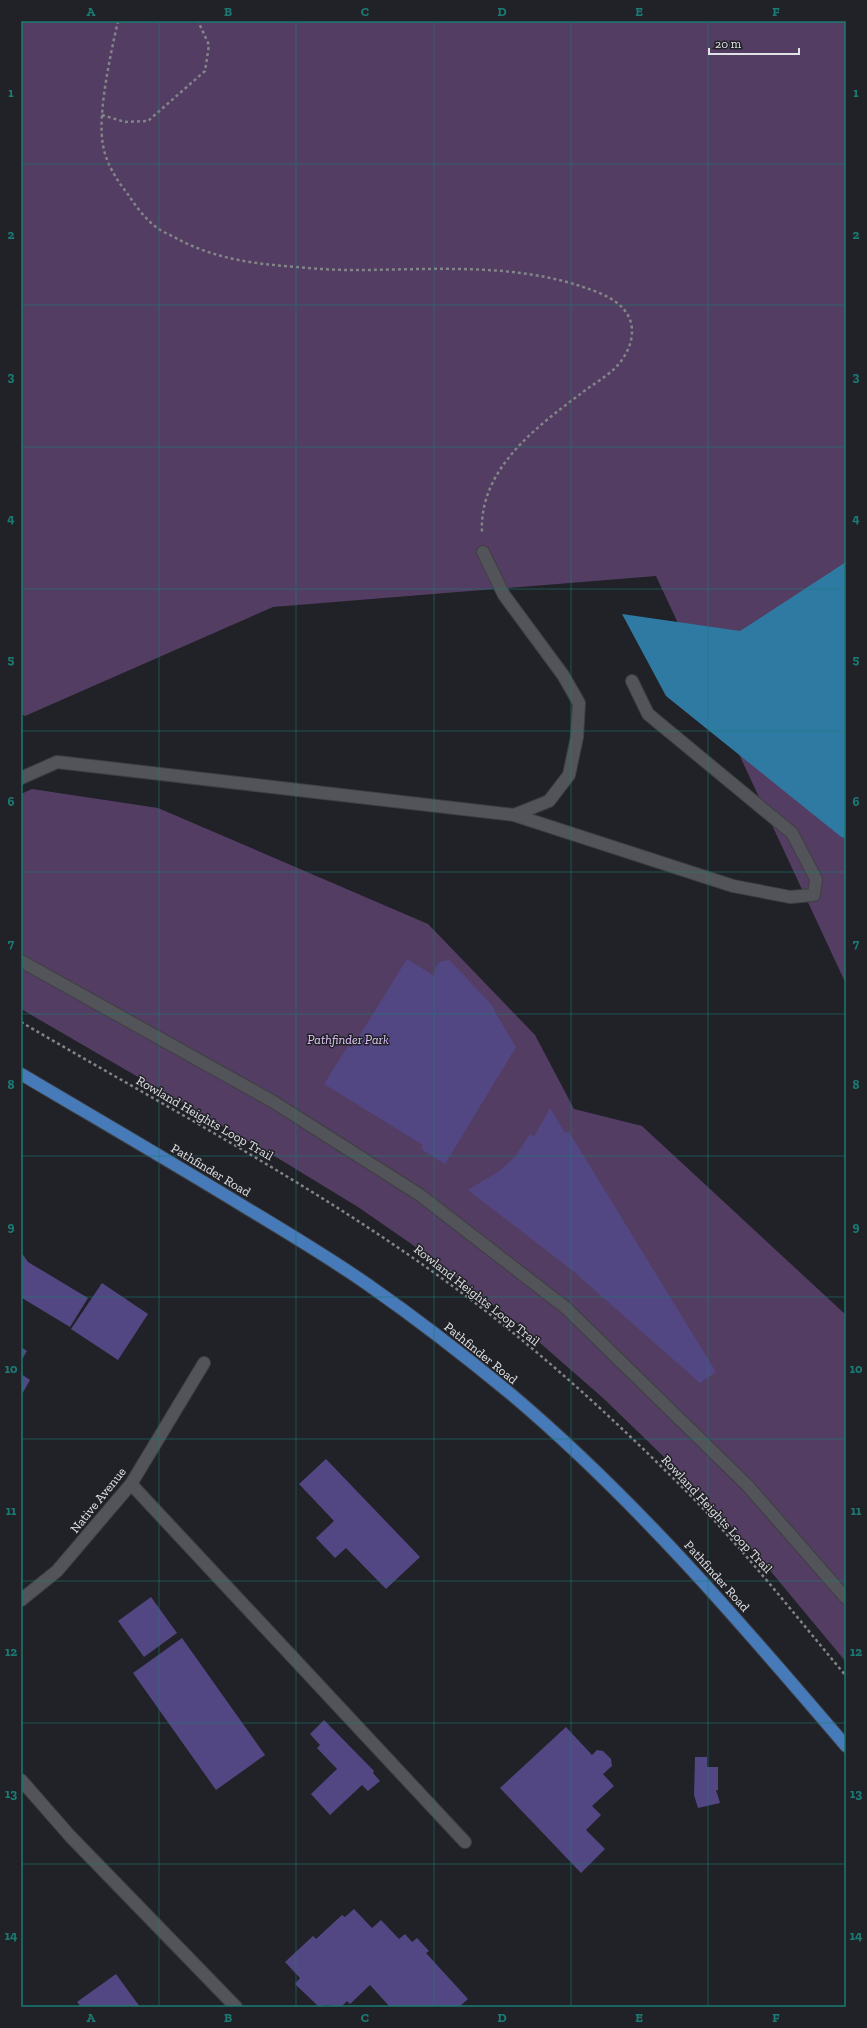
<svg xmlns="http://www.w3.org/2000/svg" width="867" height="2028" font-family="'Zilla Slab',serif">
	<rect width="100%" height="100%" fill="#212227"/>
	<!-- green -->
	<path fill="#533d63" d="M21 21H846V984L656 576 273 607 25 716 21 714Z
		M32 789 158 808 428 924 535 1035 574 1109 642 1126 846 1315V1662L763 1562 692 1484 603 1398 516 1322 410 1243 358 1207 281 1160 21 1009V794Z"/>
	<!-- water -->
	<path fill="#2f7aa3" d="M846 562V839L840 836 666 696 622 614 740 631Z"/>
	<!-- building -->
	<path fill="#534783" d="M407 959 434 976 436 967 440 962 449 960 492 1005 496 1014 516 1047 445 1164 421 1149 423 1145 324 1084 348 1046 352 1048Z
		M550 1108 565 1133 569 1132 716 1372 700 1383 573 1271 468 1190 498 1172 515 1157 530 1134 534 1137Z
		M21 1252 28 1262 88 1298 70 1327 22 1298 21 1300Z
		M102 1283 148 1314 118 1360 71 1329Z
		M21 1347 27 1351 21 1361Z
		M21 1374 30 1380 21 1396Z
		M326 1459 420 1557 386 1589 346 1548 335 1558 316 1538 334 1521 299 1484Z
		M151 1597 177 1633 144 1657 118 1621Z
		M182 1638 265 1755 216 1790 133 1673Z
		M324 1720 374 1771 373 1773 380 1781 368 1791 362 1785 330 1815 311 1794 337 1769 317 1748 320 1745 310 1734Z
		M566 1727 592 1755 597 1750 603 1751 611 1759 612 1766 603 1774 614 1786 592 1806 601 1815 586 1830 605 1849 581 1873 500 1788Z
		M695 1757H707V1767H718V1790H716L720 1803 698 1808 694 1795Z
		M354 1909 372 1928 381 1920 399 1939 405 1934 412 1942 417 1938 429 1951 426 1953 468 1999 459 2007H390L370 1985 350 2004 347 2001 341 2007 326 2005 319 2007 295 1984 300 1978 285 1962 313 1936 316 1939 342 1915 345 1917Z
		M116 1974 140 2007H81L77 2002Z"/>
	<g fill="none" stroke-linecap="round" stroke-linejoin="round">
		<defs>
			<path id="service" d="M483 552 504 595 563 675 579 703 577 737 569 775 549 801 514 815
				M21 778 57 762 514 815 733 886 790 897 814 895 816 879 792 833 648 714 632 681
				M21 961 272 1101 420 1195 566 1308 748 1486 846 1598"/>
			<path id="minor" d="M131 1484 465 1842
				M21 1600 57 1571 131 1484 204 1363
				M21 1780 70 1836 236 2007"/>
			<path id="primary" d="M21 1074C97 1119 173 1163 248 1209 288 1233 328 1257 367 1284 417 1319 465 1356 512 1395 636 1500 741 1623 846 1746"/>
		</defs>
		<!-- service casing -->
		<use href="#service" stroke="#3e3f42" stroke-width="14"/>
		<!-- minor casing -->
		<use href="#minor" stroke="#3e3f42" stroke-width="14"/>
		<!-- primary casing -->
		<use href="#primary" stroke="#3e3f42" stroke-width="14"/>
		<!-- path -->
		<path stroke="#838488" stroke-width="2.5" stroke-dasharray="3 3" stroke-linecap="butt" d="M118 21C111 52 97 115 103 145 106 163 116 179 127 193 135 205 145 219 156 227 161 231 168 234 174 237 203 253 232 260 264 264 293 267 324 270 354 270 431 270 512 262 586 288 604 294 626 303 631 323 635 340 626 357 615 368 605 378 590 386 579 395 535 428 479 470 482 532
			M102 115 125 122 148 121 205 71 209 45 198 21
			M21 1022C188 1120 362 1210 512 1332 574 1382 633 1438 689 1494 745 1551 795 1615 846 1676"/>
		<!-- service -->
		<use href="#service" stroke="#535459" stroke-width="12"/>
		<!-- minor -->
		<use href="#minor" stroke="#535459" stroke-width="12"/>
		<!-- primary -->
		<use href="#primary" stroke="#467ab9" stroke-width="12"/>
	</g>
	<!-- grid -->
	<path fill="none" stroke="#1a7b74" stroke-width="1" stroke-opacity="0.55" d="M159 21V2007M296 21V2007M434 21V2007M571 21V2007M708 21V2007M21 164H846M21 305H846M21 447H846M21 589H846M21 731H846M21 872H846M21 1014H846M21 1156H846M21 1297H846M21 1439H846M21 1581H846M21 1723H846M21 1864H846"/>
	<g text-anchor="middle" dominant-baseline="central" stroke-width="3" stroke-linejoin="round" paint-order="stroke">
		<!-- park labels -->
		<g font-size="13" font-style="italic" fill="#e1c5f8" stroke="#212227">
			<text x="348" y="1039">Pathfinder Park</text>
		</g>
		<!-- street labels -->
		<g font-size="13" fill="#e1e2e5" stroke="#212227">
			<text transform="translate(205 1118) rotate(30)">Rowland Heights Loop Trail</text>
			<text transform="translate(211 1170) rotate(31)">Pathfinder Road</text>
			<text transform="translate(477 1295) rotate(38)">Rowland Heights Loop Trail</text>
			<text transform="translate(481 1353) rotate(39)">Pathfinder Road</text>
			<text transform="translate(98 1500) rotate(-51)">Native Avenue</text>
			<text transform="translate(717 1514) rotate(47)">Rowland Heights Loop Trail</text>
			<text transform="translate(717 1576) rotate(48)">Pathfinder Road</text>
		</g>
	</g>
	<!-- border -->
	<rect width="867" height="2028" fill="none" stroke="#212227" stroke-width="44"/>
	<!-- scale -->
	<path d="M709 48v6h90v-6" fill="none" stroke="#e1e2e5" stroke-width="2"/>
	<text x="715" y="48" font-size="12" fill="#e1e2e5" stroke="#212227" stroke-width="3" paint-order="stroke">20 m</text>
	<rect x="22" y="22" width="823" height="1984" fill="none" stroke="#1a7b74" stroke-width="1.5"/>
	<g font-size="13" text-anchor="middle" font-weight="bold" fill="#1a7b74">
		<text x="91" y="16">A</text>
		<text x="228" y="16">B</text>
		<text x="365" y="16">C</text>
		<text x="502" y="16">D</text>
		<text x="639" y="16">E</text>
		<text x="776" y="16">F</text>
		<text x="11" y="97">1</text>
		<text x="856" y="97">1</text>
		<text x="11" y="239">2</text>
		<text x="856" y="239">2</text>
		<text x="11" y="381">3</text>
		<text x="856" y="381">3</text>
		<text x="11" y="523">4</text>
		<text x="856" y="523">4</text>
		<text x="11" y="664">5</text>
		<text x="856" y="664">5</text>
		<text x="11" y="806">6</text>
		<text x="856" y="806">6</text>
		<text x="11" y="948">7</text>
		<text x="856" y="948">7</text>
		<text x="11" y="1089">8</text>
		<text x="856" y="1089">8</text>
		<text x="11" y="1231">9</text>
		<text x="856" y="1231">9</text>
		<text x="11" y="1373">10</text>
		<text x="856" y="1373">10</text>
		<text x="11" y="1515">11</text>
		<text x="856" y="1515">11</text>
		<text x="11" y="1656">12</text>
		<text x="856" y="1656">12</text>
		<text x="11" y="1798">13</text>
		<text x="856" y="1798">13</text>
		<text x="11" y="1940">14</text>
		<text x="856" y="1940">14</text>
		<text x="91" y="2022">A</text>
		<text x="228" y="2022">B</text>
		<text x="365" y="2022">C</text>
		<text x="502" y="2022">D</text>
		<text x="639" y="2022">E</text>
		<text x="776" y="2022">F</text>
	</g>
</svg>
